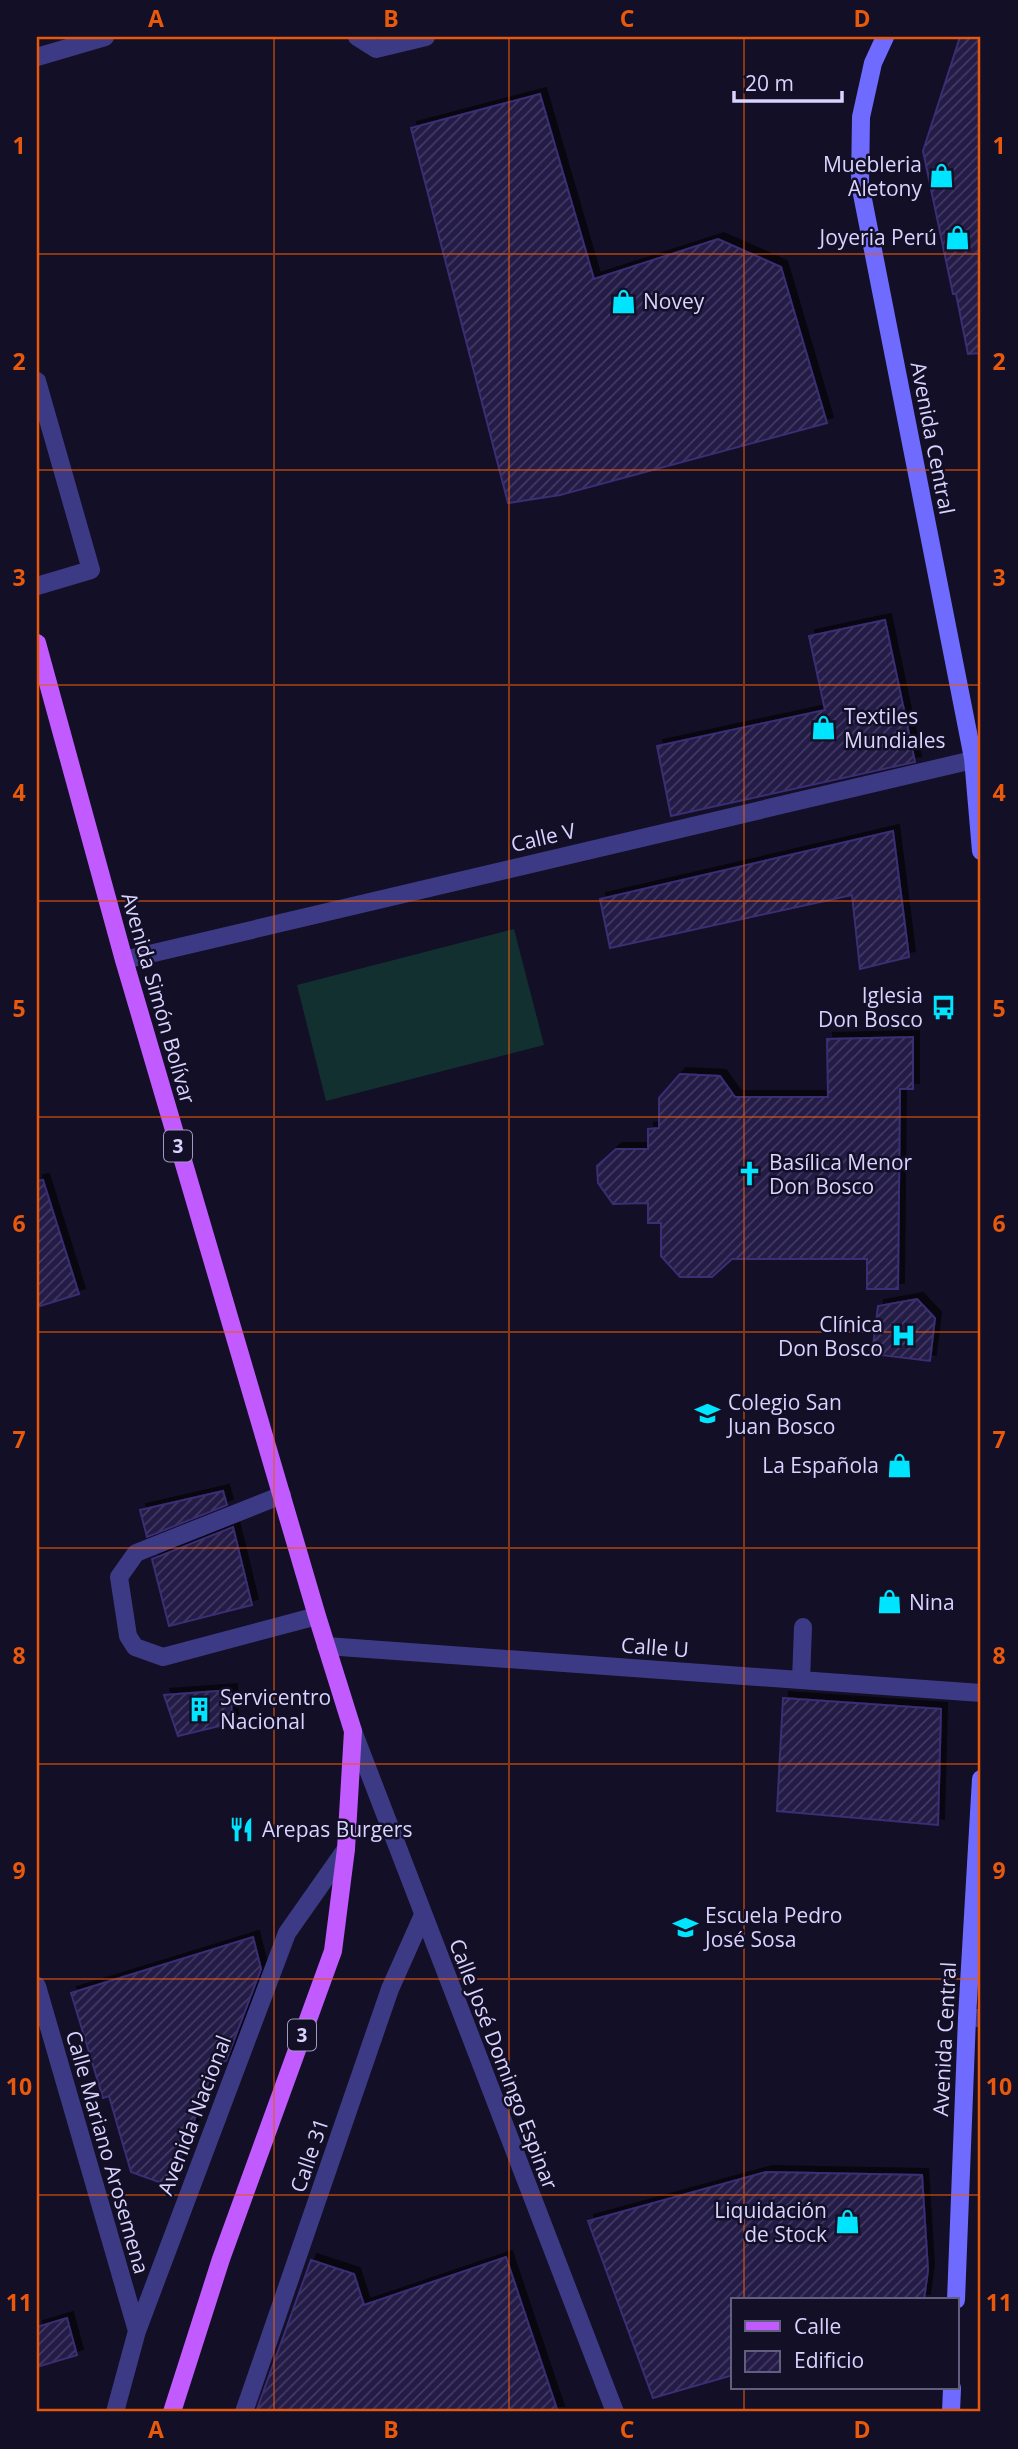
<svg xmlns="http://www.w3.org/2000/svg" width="1018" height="2449" font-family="'Open Sans',sans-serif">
	<defs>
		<pattern id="building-hatch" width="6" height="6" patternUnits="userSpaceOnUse" patternTransform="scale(1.75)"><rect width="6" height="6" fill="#241b47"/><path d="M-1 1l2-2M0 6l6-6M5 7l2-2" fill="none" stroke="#433b63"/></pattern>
		<filter id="shadow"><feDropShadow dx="6" dy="-6" stdDeviation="0" flood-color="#0009"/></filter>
	</defs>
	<rect width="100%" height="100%" fill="#130f26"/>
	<!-- grass -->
	<path fill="#12302f" d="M514 929 544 1045 326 1101 297 985Z"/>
	<!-- building -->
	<path fill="url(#building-hatch)" stroke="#3b2d73" stroke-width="2" filter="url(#shadow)" d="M960 37H981V353L968 354 956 294H953L923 151Z
		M540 94 594 279 718 239 781 267 827 423 560 495 508 503 411 128Z
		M885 620 915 762 671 816 657 746 825 710 809 636Z
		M893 831 909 957 860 969 852 895 610 948 600 899Z
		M913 1037V1089H900L898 1289H867V1259H732L712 1277H680L661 1256V1223H648V1203L613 1204 598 1183 597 1166 616 1149H648V1129L659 1128V1098L680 1074 720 1076 735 1097H828L827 1039Z
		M43 1180 79 1294 37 1307V1181Z
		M917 1299 935 1318 930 1361 872 1354 878 1306Z
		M223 1491 227 1505 147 1537 140 1510Z
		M233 1527 252 1605 169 1626 152 1559Z
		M231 1690 232 1723 178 1736 164 1695Z
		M783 1698 941 1709 938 1825 777 1811Z
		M253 1937 261 1969 226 2061 215 2064 170 2186 131 2172 109 2096 103 2098 71 1993Z
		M766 2172 922 2175 928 2270 924 2300H733V2375L653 2398 588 2221Z
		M506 2257 558 2412H256L311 2260 354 2274 364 2305Z
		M67 2318 77 2355 37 2367V2327Z"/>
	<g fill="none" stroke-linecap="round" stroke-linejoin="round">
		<!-- service -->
		<path stroke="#3d3a85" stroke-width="18" d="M357 37 376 49 426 37
			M37 57 105 37
			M37 381 91 570 37 586
			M282 1495 136 1553 119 1577 128 1636 135 1647 163 1657 317 1616
			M801 1680 803 1627"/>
		<!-- minor -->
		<path stroke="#3d3a85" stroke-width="18" d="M124 960 981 758
			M37 1986 137 2331
			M967 2018H981
			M115 2412 137 2331 287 1933 346 1849
			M244 2412 390 1989 423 1915"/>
		<!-- tertiary -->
		<path stroke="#3d3a85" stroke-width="18" d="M326 1646 981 1693
			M353 1731 615 2412"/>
		<!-- secondary -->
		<path stroke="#6f6bff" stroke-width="18" d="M885 37 873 63 861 117 860 184 973 758 981 851
			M956 2300 967 2018 981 1779
			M951 2412 952 2388"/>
		<!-- primary -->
		<path stroke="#c25bff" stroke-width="18" d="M37 643 124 960 317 1616 353 1731 346 1849 333 1951 221 2259 172 2412"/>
	</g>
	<!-- grid -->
	<path fill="none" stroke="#e8590c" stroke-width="2" stroke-opacity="0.55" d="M274 37V2412M509 37V2412M744 37V2300M37 254H981M37 470H981M37 685H981M37 901H981M37 1117H981M37 1332H981M37 1548H981M37 1764H981M37 1979H981M37 2195H981M744 2388V2412"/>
	<!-- icons -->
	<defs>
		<symbol id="shop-bare" viewBox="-9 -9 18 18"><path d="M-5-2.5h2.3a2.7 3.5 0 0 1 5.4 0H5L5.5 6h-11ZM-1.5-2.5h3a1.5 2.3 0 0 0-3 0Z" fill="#00e5ff" stroke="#130f26" stroke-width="2.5" paint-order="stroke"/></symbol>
		<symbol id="bus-bare" viewBox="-9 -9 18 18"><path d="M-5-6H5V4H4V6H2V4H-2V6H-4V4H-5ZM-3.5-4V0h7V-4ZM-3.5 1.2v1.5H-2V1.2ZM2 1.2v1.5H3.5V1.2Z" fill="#00e5ff" stroke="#130f26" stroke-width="2.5" paint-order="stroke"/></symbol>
		<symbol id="church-bare" viewBox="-9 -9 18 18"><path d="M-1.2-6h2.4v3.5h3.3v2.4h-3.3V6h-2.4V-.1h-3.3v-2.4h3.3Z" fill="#00e5ff" stroke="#130f26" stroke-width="2.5" paint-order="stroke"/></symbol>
		<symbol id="hospital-bare" viewBox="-9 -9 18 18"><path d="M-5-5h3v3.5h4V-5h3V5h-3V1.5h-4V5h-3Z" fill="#00e5ff" stroke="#130f26" stroke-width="2.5" paint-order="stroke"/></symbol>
		<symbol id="school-bare" viewBox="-9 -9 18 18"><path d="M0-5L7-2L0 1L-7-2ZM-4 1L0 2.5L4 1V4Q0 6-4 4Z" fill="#00e5ff" stroke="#130f26" stroke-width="2.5" paint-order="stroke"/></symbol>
		<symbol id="building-bare" viewBox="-9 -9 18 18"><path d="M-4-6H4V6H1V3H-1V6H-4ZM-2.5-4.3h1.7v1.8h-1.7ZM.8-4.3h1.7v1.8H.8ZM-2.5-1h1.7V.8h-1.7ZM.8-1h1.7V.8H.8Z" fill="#00e5ff" stroke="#130f26" stroke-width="2.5" paint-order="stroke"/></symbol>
		<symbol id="restaurant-bare" viewBox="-9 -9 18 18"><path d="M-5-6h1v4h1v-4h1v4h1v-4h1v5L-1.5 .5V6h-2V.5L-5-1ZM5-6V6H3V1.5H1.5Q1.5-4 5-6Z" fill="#00e5ff" stroke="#130f26" stroke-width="2.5" paint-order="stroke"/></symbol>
	</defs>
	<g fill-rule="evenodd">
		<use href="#shop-bare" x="924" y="158" width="35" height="35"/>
		<use href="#shop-bare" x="940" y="220" width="35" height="35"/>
		<use href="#shop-bare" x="606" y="284" width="35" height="35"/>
		<use href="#shop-bare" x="806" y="710" width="35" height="35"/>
		<use href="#bus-bare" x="926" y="990" width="35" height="35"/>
		<use href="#church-bare" x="732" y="1156" width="35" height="35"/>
		<use href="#hospital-bare" x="886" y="1318" width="35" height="35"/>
		<use href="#school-bare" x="690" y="1396" width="35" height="35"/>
		<use href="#shop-bare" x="882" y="1448" width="35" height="35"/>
		<use href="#shop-bare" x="872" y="1584" width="35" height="35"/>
		<use href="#building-bare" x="182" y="1692" width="35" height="35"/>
		<use href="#restaurant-bare" x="224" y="1812" width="35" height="35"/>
		<use href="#school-bare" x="668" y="1910" width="35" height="35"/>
		<use href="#shop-bare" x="830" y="2204" width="35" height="35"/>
	</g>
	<g text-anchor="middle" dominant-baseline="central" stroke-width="5" stroke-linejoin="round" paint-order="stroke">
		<!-- shield labels -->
		<g fill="#130f26" stroke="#9e99be" stroke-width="2">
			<rect x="164" y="1130.5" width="28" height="31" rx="5"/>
			<rect x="288" y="2019.5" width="28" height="31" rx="5"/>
		</g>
		<g font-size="19" font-weight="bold" fill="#d9d4ff">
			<text x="178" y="1146">3</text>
			<text x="302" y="2035">3</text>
		</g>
		<!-- poi labels -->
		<g font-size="21" fill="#d9d4ff" stroke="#130f26" text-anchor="start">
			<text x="922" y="164" text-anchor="end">Muebleria<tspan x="922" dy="24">Aletony</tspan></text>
			<text x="937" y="237" text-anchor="end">Joyeria Perú</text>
			<text x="643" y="301">Novey</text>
			<text x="844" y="716">Textiles<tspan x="844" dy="24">Mundiales</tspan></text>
			<text x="923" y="995" text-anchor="end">Iglesia<tspan x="923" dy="24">Don Bosco</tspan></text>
			<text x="769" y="1162">Basílica Menor<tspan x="769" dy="24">Don Bosco</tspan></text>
			<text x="883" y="1324" text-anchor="end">Clínica<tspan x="883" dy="24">Don Bosco</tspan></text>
			<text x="728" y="1402">Colegio San<tspan x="728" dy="24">Juan Bosco</tspan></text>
			<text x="879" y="1465" text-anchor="end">La Española</text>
			<text x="909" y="1602">Nina</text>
			<text x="220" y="1697">Servicentro<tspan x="220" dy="24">Nacional</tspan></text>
			<text x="262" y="1829">Arepas Burgers</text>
			<text x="705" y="1915">Escuela Pedro<tspan x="705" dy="24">José Sosa</tspan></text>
			<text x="827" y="2210" text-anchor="end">Liquidación<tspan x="827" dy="24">de Stock</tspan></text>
		</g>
		<!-- street labels -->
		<g font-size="21" fill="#d9d4ff" stroke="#130f26">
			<text transform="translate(933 438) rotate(79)">Avenida Central</text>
			<text transform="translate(543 837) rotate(-13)">Calle V</text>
			<text transform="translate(159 998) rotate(74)">Avenida Simón Bolívar</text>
			<text transform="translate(655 1647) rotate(4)">Calle U</text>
			<text transform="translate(944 2039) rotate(-87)">Avenida Central</text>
			<text transform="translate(504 2064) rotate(69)">Calle José Domingo Espinar</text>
			<text transform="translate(194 2115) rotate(-69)">Avenida Nacional</text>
			<text transform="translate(108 2152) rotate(74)">Calle Mariano Arosemena</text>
			<text transform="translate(309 2155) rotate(-71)">Calle 31</text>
		</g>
	</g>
	<!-- border -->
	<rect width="1018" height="2449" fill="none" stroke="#130f26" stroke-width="77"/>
	<!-- legend -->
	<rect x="731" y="2298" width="228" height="91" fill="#130f26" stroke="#625e7d" stroke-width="2"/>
	<rect x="745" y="2321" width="35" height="10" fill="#c25bff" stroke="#625e7d" stroke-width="2"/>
	<text x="794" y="2334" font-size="21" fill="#d9d4ff">Calle</text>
	<rect x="745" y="2351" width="35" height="21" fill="url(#building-hatch)" stroke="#625e7d" stroke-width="2"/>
	<text x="794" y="2368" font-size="21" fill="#d9d4ff">Edificio</text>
	<!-- scale -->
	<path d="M734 91v10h108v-10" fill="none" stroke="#d9d4ff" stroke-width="3.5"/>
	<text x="745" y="91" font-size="21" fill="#d9d4ff" stroke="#130f26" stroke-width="5" paint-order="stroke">20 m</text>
	<rect x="38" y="38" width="941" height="2372" fill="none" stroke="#e8590c" stroke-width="2.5"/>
	<g font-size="23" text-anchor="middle" font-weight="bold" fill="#e8590c">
		<text x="156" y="27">A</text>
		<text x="391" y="27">B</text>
		<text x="627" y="27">C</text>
		<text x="862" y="27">D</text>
		<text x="19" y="154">1</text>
		<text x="999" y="154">1</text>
		<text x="19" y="370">2</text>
		<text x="999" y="370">2</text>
		<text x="19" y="586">3</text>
		<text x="999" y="586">3</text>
		<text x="19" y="801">4</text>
		<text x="999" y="801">4</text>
		<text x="19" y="1017">5</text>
		<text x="999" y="1017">5</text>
		<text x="19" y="1232">6</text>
		<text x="999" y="1232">6</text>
		<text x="19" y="1448">7</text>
		<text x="999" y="1448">7</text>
		<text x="19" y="1664">8</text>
		<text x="999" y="1664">8</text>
		<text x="19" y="1879">9</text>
		<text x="999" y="1879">9</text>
		<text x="19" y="2095">10</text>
		<text x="999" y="2095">10</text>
		<text x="19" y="2311">11</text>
		<text x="999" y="2311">11</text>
		<text x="156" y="2438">A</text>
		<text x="391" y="2438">B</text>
		<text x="627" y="2438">C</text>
		<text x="862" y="2438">D</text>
	</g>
</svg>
